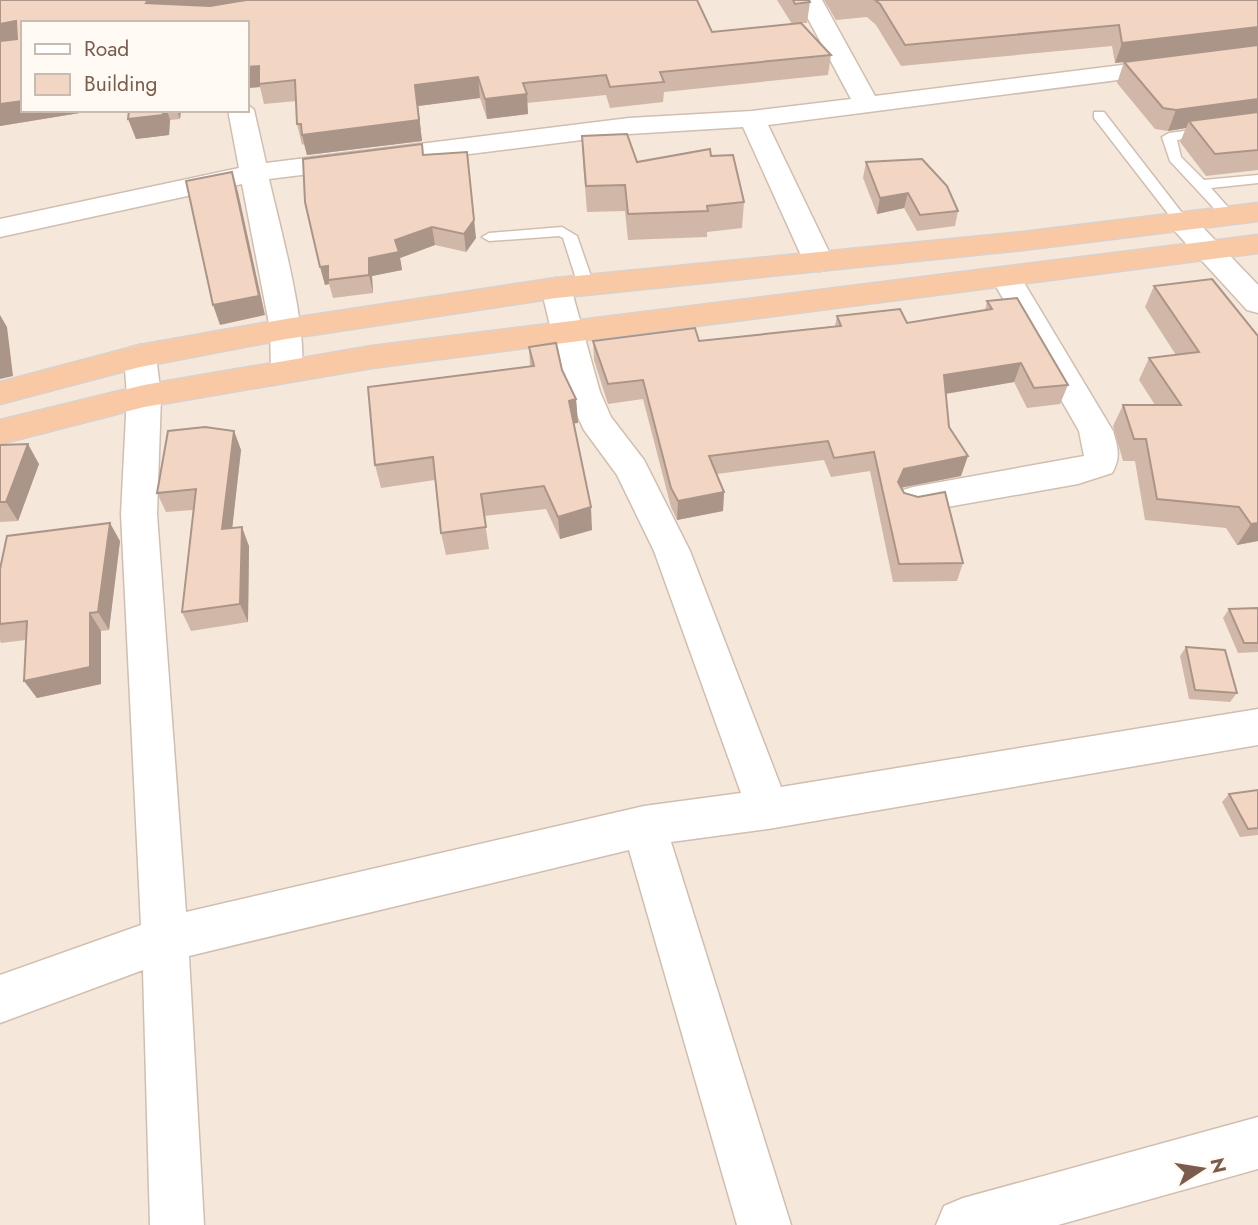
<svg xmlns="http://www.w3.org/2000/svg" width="1258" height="1225" font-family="Jost,sans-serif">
	<rect width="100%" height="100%" fill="#fdf6ec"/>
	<!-- residential -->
	<path fill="#f5e8da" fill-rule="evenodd" d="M0 0H1258V1225H0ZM23 23H247V110H23Z"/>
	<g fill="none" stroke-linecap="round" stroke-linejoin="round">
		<defs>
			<path id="service" d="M1094 112H1104L1186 218V224H1176L1094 118Z
				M1258 121V129L1177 140 1181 157 1204 180 1258 175V183L1211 188 1236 216 1229 220 1224 219 1170 161 1162 137 1169 133Z
				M562 227 577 236 594 285 591 288H581L578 285 563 238 559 236 489 241 482 237 489 233Z"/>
			<path id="minor" d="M798 0H822L875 96 1258 48V62L768 125 834 262 830 269 819 271 808 269 804 262 743 127 629 134 269 179C277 216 315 351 298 379L287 382 276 379 271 371 270 329 242 184 0 237V219L239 168 228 110H247V104L254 110 266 163 629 118 752 111 851 99Z
				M1181 212 1191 215 1258 285V313L1247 310 1171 227 1167 221 1171 215Z
				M1005 267 1016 269 1020 276 1113 431C1118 447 1121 458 1112 473L1078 484 913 513 900 509 895 500 900 491 913 487 1084 456 1079 431 990 276 994 269Z
				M556 278 567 281 571 288 600 392 611 417 644 460 690 551 781 787 1258 709V745L768 829 671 842 791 1225H737L629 850 189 956 204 1225H150L143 970 0 1023V975L141 925 121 514 127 396 124 356 129 348 140 345 151 348 156 356 161 396 157 514 186 912 644 806 741 793 654 551 617 475 584 430 566 392 541 288 545 281Z
				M1258 1117V1169L1058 1225H936L944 1206 963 1198Z"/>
			<path id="trunk" d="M1258 203V221L1023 250 556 298 286 339 140 367 0 404V382L140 345 286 319 556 278 1023 232Z
				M1258 235V253L372 368 144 407 0 444V420L144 385 372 346Z"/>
		</defs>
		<!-- service casing -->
		<use href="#service" stroke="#d1beb0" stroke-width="3"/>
		<!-- minor casing -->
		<use href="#minor" stroke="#d1beb0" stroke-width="3"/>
		<!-- trunk casing -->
		<use href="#trunk" stroke="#dad1cd" stroke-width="3"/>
		<!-- service -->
		<use href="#service" fill="#fff" fill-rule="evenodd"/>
		<!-- minor -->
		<use href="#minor" fill="#fff" fill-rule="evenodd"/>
		<!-- trunk -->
		<use href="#trunk" fill="#f9c8a4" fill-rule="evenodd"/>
	</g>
	<!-- wall -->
	<path fill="#d1b7a8" d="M0 0 712 32 792 24 777 0H809L810 2 807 23H802L831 55 828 75 664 92 663 102 610 108 606 95 527 103 528 114 487 119 480 98 418 106 422 141 307 155 304 144 302 145 297 124 296 101 264 104 260 87 23 110H98L0 126Z
		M824 0H1258V170L1206 176 1180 142 1186 128 1168 131 1155 129 1117 83 1124 62 1115 63 1112 46 901 66 876 25 867 17 836 20Z
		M129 110H181L180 119 170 120 169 135 136 139Z
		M582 136 637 162 711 156 744 202 742 228 707 232V237L628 240 625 211 587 212 583 162Z
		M424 155 476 238 466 252 435 245 400 258 402 270 372 276 373 293 333 298 329 284 325 285 305 202Z
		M866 162 958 211 955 226 917 231 904 208 877 214 863 178Z
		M1154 286 1258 336V541L1237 545 1226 528 1145 520 1135 461H1123L1113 426 1123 405H1155L1139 380 1149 358 1176 355 1145 307Z
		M987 301 1068 385 1060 404 1027 408 1014 382 946 394 949 427 961 476 901 488 963 563 957 581 893 582 870 471 831 477 824 460 717 474 724 492 723 511 677 520 671 507 643 399 608 404 594 360 593 341H699L835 326 837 316 907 323 985 311Z
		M529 347 562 370 576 399 578 423H574L592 530 560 539 546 509 484 516 489 549 446 555 441 533 435 480 381 488 375 465 530 367Z
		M234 431 241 450 232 528 249 546 248 622 191 631 182 612 193 510 166 512 157 493Z
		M0 445 39 464 18 521 0 522Z
		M120 541 109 630 101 631V684L37 698 24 681 26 640 1 643 0 641V569Z
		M1258 608V652L1238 653 1223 618 1229 609Z
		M1186 647 1237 693 1230 702 1189 699 1180 656Z
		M1258 790V835L1240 837 1222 802 1229 794Z"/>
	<!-- shaded-wall -->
	<path fill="#aa9588" d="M148 0H255L166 13 146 3Z
		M16 21 23 36 0 45V24Z
		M1258 27V46L1115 63 1122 43Z
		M259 66 260 87 247 88V67Z
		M478 77 480 98 418 106 422 141 307 155 302 135 415 85Z
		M527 94 528 114 487 119 485 99Z
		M1258 99V119L1189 121 1186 128 1168 131 1176 110Z
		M23 101V110H98L0 126V104Z
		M163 110H167L170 120 169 135 136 139 128 119Z
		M177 110H181L180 119Z
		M467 152 476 238 466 252 464 234Z
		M232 172 238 192 265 315 220 325 213 305Z
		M908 193 904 208 877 214 880 198Z
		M432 227 435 245 400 258 402 270 372 276 373 293 369 275V258L395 240Z
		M328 266 329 284 325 285 320 267Z
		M0 315 7 327 13 376 0 379Z
		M1021 363 1014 382 938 395 944 375Z
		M576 399 578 423 570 424 569 401Z
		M234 431 241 450 230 548 222 529Z
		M28 444 39 464 18 521 6 502Z
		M968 456 961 476 899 488 898 482 904 469Z
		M724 492 723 511 677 520 678 501Z
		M591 507 592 530 560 539 558 517Z
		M110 523 120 541 109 630 98 612Z
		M1258 523V541L1237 545 1251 524Z
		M242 527 249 546 248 622 240 604Z
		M90 613 101 631V684L37 698 24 681Z"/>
	<!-- building -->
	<path fill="#f3d5c3" stroke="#aa9588" stroke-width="2" d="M0 0H148L146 3 210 6 246 0H697L712 32 801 23 831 55 660 72 664 82 610 87 606 75 523 83 527 94 485 99 478 77 415 85 419 120 302 135 301 124H297L295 80 259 84V66L247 67V23H23V101L0 104V41L17 39 16 21 0 24Z
		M793 0H809L810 2 795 4Z
		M875 0H1258V27L1122 43 1119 25 905 45 880 4Z
		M1258 45V99L1176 110 1163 108 1124 62Z
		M129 110H163V115L128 119Z
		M1258 112V150L1215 154 1189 121Z
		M627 134 637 162 710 149 711 156 733 155 744 202 707 206 708 211 628 214 625 185 586 186 582 136Z
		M422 144 423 155 467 152 474 220 464 234 432 227 395 240 399 252 369 258V275L328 280V266L320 267 305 202 303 159Z
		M922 159 947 186 958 211 920 215 908 193 880 198 866 162Z
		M232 172 259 296 213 305 186 181Z
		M1212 279 1258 336V523L1251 524 1239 507 1157 499 1146 439H1134L1123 405H1181L1149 358 1199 352 1154 286Z
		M1017 298 1068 385 1034 388 1021 363 944 375 949 427 968 456 904 469 898 482 904 493 918 497 945 492 963 563 899 564 874 452 834 458 828 441 709 456 724 492 678 501 671 488 643 380 608 384 593 341 695 328 699 341 841 326 837 316 900 309 907 323 992 309 987 301Z
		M0 340 2 355 0 356Z
		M556 343 562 370 576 399 569 401 591 507 558 517 544 486 481 494 486 527 441 533 433 457 375 465 368 387 534 366 529 347Z
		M205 427 234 431 222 529 242 527 240 604 182 612 196 489 157 493 168 431Z
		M28 444 6 502H0V445Z
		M110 523 98 612 90 613V667L24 681 27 621 0 624V569L7 536Z
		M1258 608V643H1244L1229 609Z
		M1186 647 1225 650 1237 693 1195 690Z
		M1258 790V828L1248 829 1229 794Z"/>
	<!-- legend -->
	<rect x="21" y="21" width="228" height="91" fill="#fffaf3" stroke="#cabbb1" stroke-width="2"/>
	<rect x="35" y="44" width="35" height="10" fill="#ffffff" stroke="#cabbb1" stroke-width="2"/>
	<text x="84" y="56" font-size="21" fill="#7a5c4d">Road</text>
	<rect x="35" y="74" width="35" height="21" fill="#f3d5c3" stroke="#cabbb1" stroke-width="2"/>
	<text x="84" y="91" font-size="21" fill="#7a5c4d">Building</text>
	<!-- north arrow -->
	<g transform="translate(1202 1169) rotate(78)" stroke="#fffaf3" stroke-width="5" paint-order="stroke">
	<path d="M0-5L12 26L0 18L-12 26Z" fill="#7a5c4d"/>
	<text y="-10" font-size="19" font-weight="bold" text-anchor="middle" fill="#7a5c4d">N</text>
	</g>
</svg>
